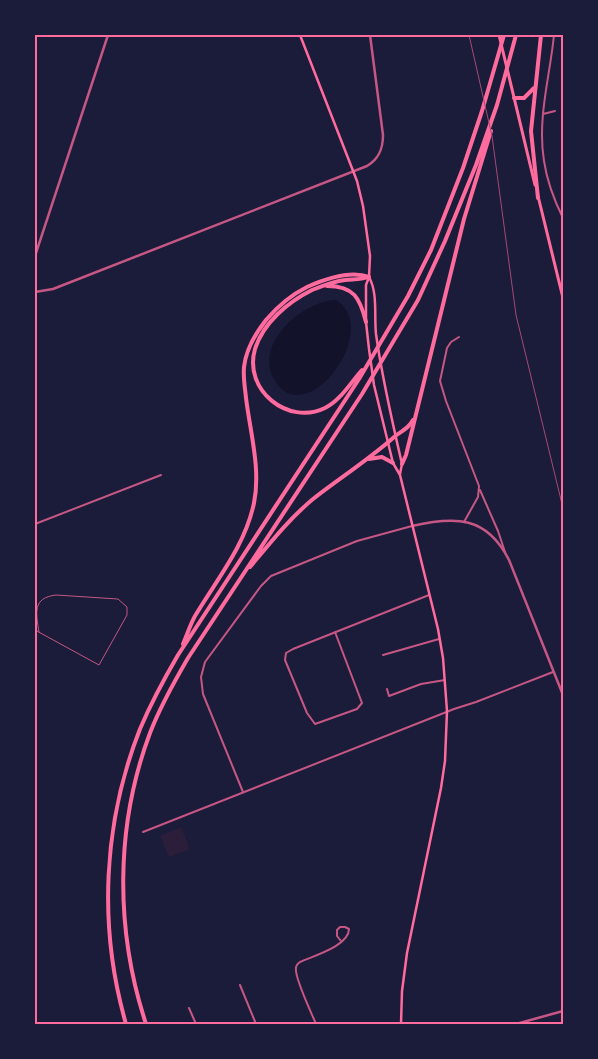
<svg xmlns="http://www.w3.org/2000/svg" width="598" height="1059" font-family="Figtree,sans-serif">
	<rect width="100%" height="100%" fill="#1b1b3a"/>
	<!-- green -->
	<path fill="#2a1e3b" d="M181 827 190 849 169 857 160 836Z"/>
	<!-- water -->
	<path fill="#12122b" d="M336 300C383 329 307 432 275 381 252 345 302 301 336 300Z"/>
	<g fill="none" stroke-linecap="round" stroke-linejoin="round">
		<!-- service -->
		<path stroke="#c65784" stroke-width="1" d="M35 630C56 642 78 653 99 665L127 615V607L118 599 56 595C32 598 36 613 39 632"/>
		<!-- minor -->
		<path stroke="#c65784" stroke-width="2" d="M554 35C550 76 537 119 544 161 547 181 554 200 563 218
			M543 114 555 111
			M459 337 451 342 447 348 440 381 446 401 479 486 478 497 464 522
			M480 490 498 531 505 552
			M35 524 161 475
			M335 632 362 703 357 709 315 724 307 713 285 660 286 653 293 649 429 595
			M383 655 439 639
			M387 689 389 696 421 684 445 680
			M243 792 203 694 201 677 205 662 261 586 271 576 357 541 412 526
			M143 832 454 709 476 702 553 672
			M240 985 256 1024
			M189 1008 196 1024
			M316 1024C312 1014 294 977 296 968 296 965 297 964 300 962 313 956 349 946 349 929L345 927H340L337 930V936L341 941"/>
		<!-- tertiary -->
		<path stroke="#c65784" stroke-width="2.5" d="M35 256 108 35
			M35 292 53 289 367 166C379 159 383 149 383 135L370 35
			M412 526C455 516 487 516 509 560L563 695
			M516 1024 563 1011"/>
		<!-- secondary -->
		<path stroke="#ff6b9d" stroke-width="2.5" d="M300 35 357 181 363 206 370 256 369 277 366 285V322L369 349 374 385 393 463 400 475 438 629 443 658 447 711 445 761 441 788 407 953 402 991 401 1024
			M369 277C378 293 374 316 376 334 382 378 392 421 402 464L400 474"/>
		<!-- primary -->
		<path stroke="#ff6b9d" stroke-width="3" d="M499 35 535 185
			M538 196 563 298"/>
		<!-- motorway -->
		<path stroke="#ff6b9d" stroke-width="4" d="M514 98H524L534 88
			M538 198 531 131 541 35
			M327 286C354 286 360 298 366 322
			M362 370C351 382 341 400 325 408 288 426 243 390 255 349 263 323 288 302 312 290 322 286 335 281 345 280 353 279 360 280 368 277
			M369 459 382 457 393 463
			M402 464 406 455 464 219 491 131
			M250 567C270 543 289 519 313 499 340 478 368 460 393 438 400 431 408 430 413 420
			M183 644C187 635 190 625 195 616 217 579 245 546 254 503 261 469 250 431 246 398 245 388 243 377 244 367 246 350 255 334 266 320 277 307 291 295 307 287 325 279 350 270 369 277
			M126 1024C98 927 103 823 140 729 151 703 164 679 178 655L359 379 408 296 431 250 463 168 482 111 504 35
			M146 1024C115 930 115 826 150 733 160 707 174 682 188 658L362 394 418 300 445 241 476 165 497 105 516 35"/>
		<!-- rail -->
		<path stroke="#a44b75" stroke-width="1" d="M469 35 492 136 516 315 563 508"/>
	</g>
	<!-- border -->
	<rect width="598" height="1059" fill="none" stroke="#1b1b3a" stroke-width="72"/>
	<rect x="36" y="36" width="526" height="987" fill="none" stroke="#ff6b9d" stroke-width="2"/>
</svg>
